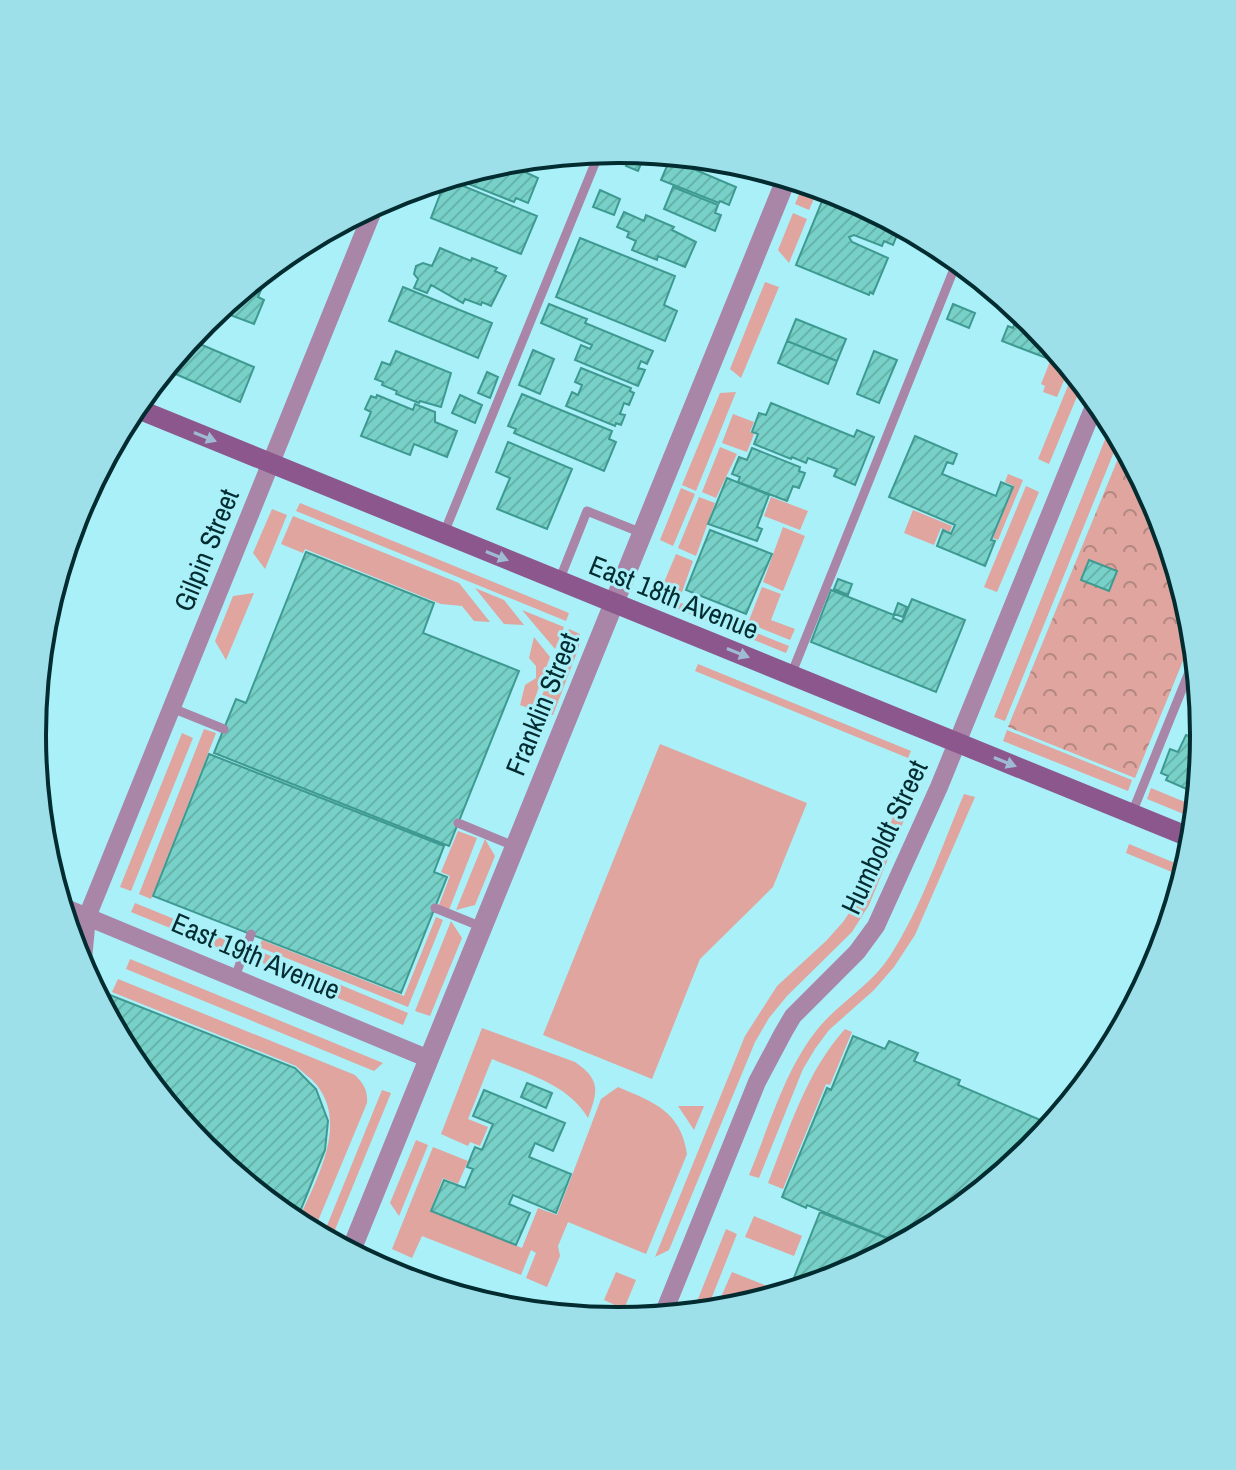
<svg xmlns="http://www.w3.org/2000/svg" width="1236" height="1470" font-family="'Archivo Narrow',sans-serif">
	<defs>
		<pattern id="park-crowns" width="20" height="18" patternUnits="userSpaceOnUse" patternTransform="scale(2)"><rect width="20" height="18" fill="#dfa59e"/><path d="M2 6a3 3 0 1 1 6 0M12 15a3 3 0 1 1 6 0" fill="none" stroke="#b38781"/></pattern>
		<pattern id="building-hatch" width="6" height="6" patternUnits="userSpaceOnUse" patternTransform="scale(2)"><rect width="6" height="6" fill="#78d1c8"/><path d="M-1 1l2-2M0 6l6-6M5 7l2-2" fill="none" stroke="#66b4ac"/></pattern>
	</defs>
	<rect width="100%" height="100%" fill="#aaf0f9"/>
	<!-- grass -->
	<path fill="#dfa59e" d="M804 182 819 187 809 210 795 204Z
		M793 213 807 219 789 263 778 250Z
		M765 282 779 287 741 378 730 369Z
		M1055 349 1070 366 1057 397 1043 392 1045 386 1041 384Z
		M1074 371 1083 382 1049 464 1038 459Z
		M736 392 696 491 682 485 720 393Z
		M733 414 754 422 750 432 754 434 747 452 722 443Z
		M1112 422 1120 437 1005 721 994 717Z
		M720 447 737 454 716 498 702 492Z
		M1008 474 1023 480 998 540 993 538 1014 486 1005 482Z
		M1026 486 1039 492 997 592 984 587Z
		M681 488 695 494 673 546 660 540Z
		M699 497 715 503 696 556 678 548Z
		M771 497 808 511 800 530 764 516Z
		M300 503 569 613 566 621 296 511Z
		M272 509 287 515 265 569 253 553Z
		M913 510 952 526 950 532 941 528 934 545 904 533Z
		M293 516 459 583 490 622 474 621 462 606 441 604 305 549 303 553 281 544Z
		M783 527 805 536 783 591 763 582Z
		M676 554 693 561 681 595 662 587Z
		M762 587 781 594 771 620 795 629 790 640 748 623Z
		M475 588 504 600 524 625 504 624Z
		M254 593 226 660 215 641 233 596Z
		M661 595 789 646 786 653 658 601Z
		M522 610 564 627 555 649Z
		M569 629 580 634 579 647 553 715H549L541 698Z
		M534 637 550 657 531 709 520 705 525 685 536 678V666L529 658Z
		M698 664 911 751 908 758 695 671Z
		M204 729 216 733 151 899 139 894Z
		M1007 730 1132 780 1128 791 1003 741Z
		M182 733 193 738 131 891 120 887Z
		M660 744 807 803 773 887 700 959 652 1079 543 1035Z
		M913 770 923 774 869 905 852 932 787 996 769 1018 755 1042 669 1250 655 1257 745 1036 777 986 826 941 843 922 858 900Z
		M1151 788 1197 807 1196 819 1147 799Z
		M964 794 975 797 915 935 894 967 874 990 829 1030 815 1049 803 1069 759 1178 749 1175C770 1125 785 1067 821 1025 842 1001 872 984 890 956 922 906 941 848 964 794Z
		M458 831 477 838 449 910 439 905 450 876 441 872Z
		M485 839 495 856 475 905 456 910Z
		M1129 844 1187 868 1184 877 1126 853Z
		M135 903 233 943 219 948 131 912Z
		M436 917 443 920 408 1007 259 947 262 940 404 996Z
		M451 921 462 938 430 1016 415 1011Z
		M259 951 408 1013 403 1025 265 968Z
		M130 959 383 1063 374 1071 126 969Z
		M118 979 355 1075C364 1084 368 1091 367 1103L313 1233 297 1224C313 1184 348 1130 319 1088 314 1080 303 1073 296 1066L112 992Z
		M482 1028 575 1062C601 1080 598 1091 588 1118 568 1084 527 1074 492 1059L468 1119 488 1127 480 1146 470 1142 468 1146 441 1134Z
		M845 1029 852 1032 830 1085 826 1084 783 1189 768 1183C789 1130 806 1072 845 1029Z
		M618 1087C653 1102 681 1111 687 1154L646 1254 568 1222 558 1246 560 1256 547 1287 526 1278 536 1253 531 1250 521 1275 422 1236 412 1258 392 1249 433 1147 468 1161 458 1184 443 1178 430 1211 522 1248 538 1208 557 1215 601 1099Z
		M382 1090 391 1093 330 1242 322 1238Z
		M678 1106H704L694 1130Z
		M416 1140 428 1145 399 1216 390 1203Z
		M754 1216 802 1236 794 1256 745 1237Z
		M726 1229 737 1234 706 1312 692 1314Z
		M616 1272 636 1280 624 1309 604 1300Z
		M732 1272 780 1291 778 1296 744 1306 721 1297Z"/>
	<!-- park -->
	<path fill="url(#park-crowns)" d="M1124 444 1160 511 1193 621 1194 634 1135 778 1008 727Z"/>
	<!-- building -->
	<path fill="url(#building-hatch)" stroke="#3e9a91" stroke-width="2" d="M630 154 643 159 638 171 626 166Z
		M670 159 736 187 729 205 720 201 719 203 661 180Z
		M501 161 538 178 528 203 516 198 514 202 466 183 467 180 458 176 459 174Z
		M446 179 537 216 521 254 431 218Z
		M673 187 718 205 715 213 721 215 715 231 664 209Z
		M827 189 843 194 901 225 893 245 884 241 882 246 854 235 849 237 852 242 888 258 873 294 870 292 869 295 796 265Z
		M600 190 620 199 614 215 593 207Z
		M624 212 644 221 646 215 674 227 672 230 696 242 685 267 658 256 657 260 632 250 636 241 627 237 629 232 617 227Z
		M580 238 675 276 664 305 677 311 665 341 556 297Z
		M440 248 471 261 472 258 497 268 495 271 506 276 491 306 482 302 481 305 465 299 463 303 431 285 427 293 414 288 418 279 414 274 416 266 423 263 432 266Z
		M252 281 263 285 258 297 264 300 254 324 217 310Z
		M403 287 492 323 478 358 389 321Z
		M549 304 587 319 585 323 653 351 647 364 641 361 638 368 645 370 638 386 575 360 581 345 590 349 592 345 541 323Z
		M953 304 975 313 969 328 947 319Z
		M1021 312 1033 321 1036 326 1018 318Z
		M796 319 846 339 837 361 787 341Z
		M1015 323 1028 328 1029 324 1039 328 1055 348 1049 359 1002 341 1008 326 1013 328Z
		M188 339 254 367 240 402 164 369Z
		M787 341 837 361 828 384 778 363Z
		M533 350 554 359 540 394 519 385Z
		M396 351 451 373 441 407 420 401 419 403 396 394 397 391 382 385 383 382 375 379 382 362 390 365Z
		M874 351 897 360 879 403 857 394Z
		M581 368 631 388 630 391 634 393 629 405 624 403 620 414 625 415 621 425 616 423 615 426 566 406 572 392 578 395 582 385 575 382Z
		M487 372 498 377 490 398 478 393Z
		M522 394 612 431 609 439 616 442 604 471 514 433 516 429 508 426Z
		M377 395 413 410 415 404 435 412V422L457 431 447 457 414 444 410 455 361 436 371 412 365 409 371 396 376 398Z
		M460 395 482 405 475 423 452 413Z
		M771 403 854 437 857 430 874 437 855 485 834 476 837 469 808 458 806 463 792 457 791 459 754 444 758 434 752 432 759 413 766 415Z
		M915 436 957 454 953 464 947 462 942 474 996 496 1001 482 1013 487 991 540 995 541 985 566 937 546 943 530 951 534 955 525 889 497Z
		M508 442 572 469 547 529 497 509 510 478 496 472Z
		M752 448 800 467 799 471 805 473 799 488 793 486 787 501 738 482 740 477 732 474 739 457 747 460Z
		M727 478 769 495 757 527 762 529 757 541 708 524Z
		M710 530 772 554 746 614 686 590Z
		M306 552 434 603 423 633 519 671 449 846 214 753 236 699 246 703Z
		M1089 560 1117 571 1109 591 1081 580Z
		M838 579 852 584 848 595 834 589Z
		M831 590 894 615 893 618 902 622 912 599 965 620 936 692 811 642Z
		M898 603 907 607 903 617 894 614Z
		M1186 735 1203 742 1198 794 1166 780 1168 776 1161 773 1170 749 1178 752Z
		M209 754 444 846 434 872 447 877 401 993 153 896Z
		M110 995 295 1068 316 1089 328 1121 325 1150 295 1224 203 1149 131 1060 104 1010Z
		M853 1036 885 1049 889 1041 918 1053 914 1061 960 1080 958 1085 1052 1125 1032 1150 943 1222 902 1244 807 1205 806 1208 782 1197 827 1088 831 1090Z
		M527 1083 552 1093 546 1108 521 1097Z
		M484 1090 565 1123 553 1151 535 1143 529 1157 571 1174 556 1213 513 1195 509 1204 530 1213 516 1245 431 1211 444 1180 465 1188 473 1169 467 1167 472 1154 475 1147 482 1150 493 1124 473 1116Z
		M820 1212 902 1244 842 1277 788 1293Z"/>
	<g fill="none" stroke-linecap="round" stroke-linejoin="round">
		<!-- service -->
		<path stroke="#a985a8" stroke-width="9" d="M444 533 600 151
			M559 581 587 511 642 533
			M791 675 958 259
			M172 708 224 729
			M1132 813 1196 655
			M458 823 514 846
			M435 908 482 927
			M235 977 251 934"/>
		<!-- minor -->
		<path stroke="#a985a8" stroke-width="18" d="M61 906 429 1059
			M70 937 87 917 376 203
			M82 970 87 917
			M662 1317 757 1082 783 1033 793 1016 857 952 876 926 939 787 1097 399"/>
		<!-- tertiary -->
		<path stroke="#a985a8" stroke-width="20" d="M350 1253 787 177"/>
		<!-- secondary -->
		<path stroke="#8b578c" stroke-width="20" d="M133 407 1194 839"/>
	</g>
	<!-- one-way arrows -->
	<defs><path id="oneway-solid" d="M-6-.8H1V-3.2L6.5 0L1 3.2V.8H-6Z" transform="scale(2)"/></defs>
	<g fill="#9fbad3">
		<use href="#oneway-solid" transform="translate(205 437) rotate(22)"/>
		<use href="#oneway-solid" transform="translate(497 556) rotate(22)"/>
		<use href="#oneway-solid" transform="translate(738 653) rotate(22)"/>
		<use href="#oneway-solid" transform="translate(1005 762) rotate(22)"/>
	</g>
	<g text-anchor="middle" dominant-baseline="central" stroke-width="6" stroke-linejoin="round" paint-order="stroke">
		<!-- street labels -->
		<g font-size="28" fill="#032c31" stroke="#aaf0f9">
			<text transform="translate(206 550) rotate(-68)">Gilpin Street</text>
			<text transform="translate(674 597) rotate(22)">East 18th Avenue</text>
			<text transform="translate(542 704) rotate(-68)">Franklin Street</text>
			<text transform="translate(884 837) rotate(-65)">Humboldt Street</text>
			<text transform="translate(256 956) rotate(23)">East 19th Avenue</text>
		</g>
	</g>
	<!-- crop -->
	<path d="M0 0H1236V1470H0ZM46 735a572 572 0 1 1 1144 0a572 572 0 1 1-1144 0Z" fill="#9de0e9" fill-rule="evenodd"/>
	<path fill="none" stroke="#032c31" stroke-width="4" d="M46 735a572 572 0 1 1 1144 0a572 572 0 1 1-1144 0Z"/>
</svg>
